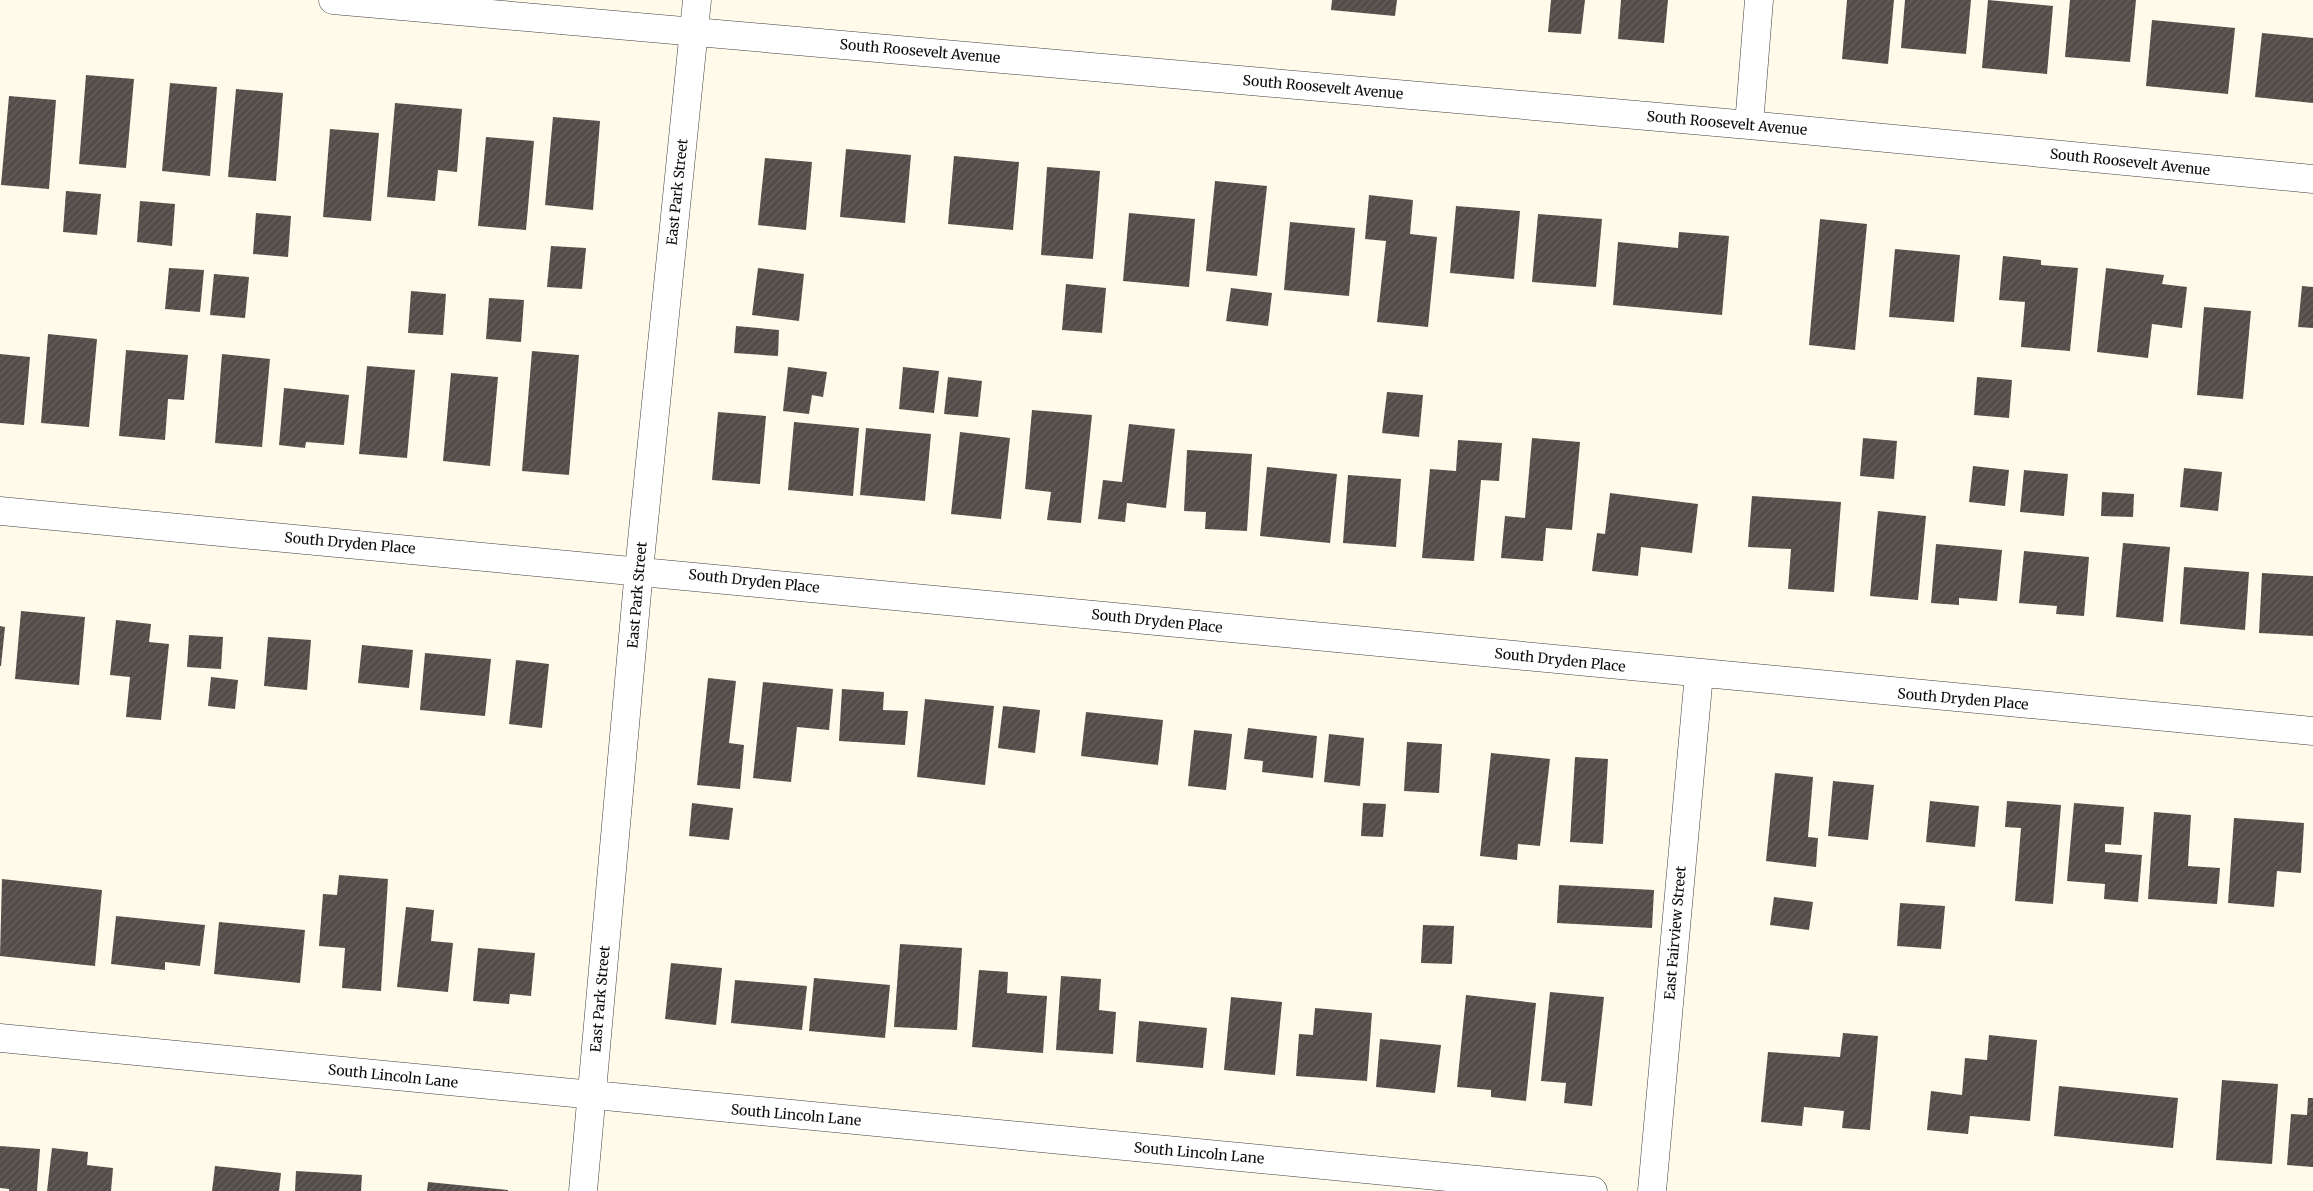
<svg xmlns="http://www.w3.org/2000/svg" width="2313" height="1191" font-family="Merriweather,serif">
	<defs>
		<pattern id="building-hatch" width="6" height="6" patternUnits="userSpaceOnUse" patternTransform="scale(1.25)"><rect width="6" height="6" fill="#544c48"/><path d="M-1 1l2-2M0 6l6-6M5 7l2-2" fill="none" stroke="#68615e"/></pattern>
	</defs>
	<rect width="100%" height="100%" fill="#fffaea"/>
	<!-- building -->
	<path fill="url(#building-hatch)" d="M1332 0H1397L1395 16 1331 10Z
		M1551 0H1585L1581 34 1548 32Z
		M1621 0H1668L1664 43 1618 39Z
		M1847 0H1894L1888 64 1842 59Z
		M1905 0H1971L1966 54 1901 48Z
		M1988 0 2053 6 2047 74 1982 68Z
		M2070 0H2136L2130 62 2065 57Z
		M2152 20 2235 28 2228 94 2146 86Z
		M2262 33 2313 38V103L2255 97Z
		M86 75 134 79 126 168 79 164Z
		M170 83 217 87 210 176 162 171Z
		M236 89 283 93 276 181 228 177Z
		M9 96 56 100 49 189 1 185Z
		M395 103 462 109 457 172 438 170 435 201 387 197Z
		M553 117 600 121 593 210 545 205Z
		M330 129 379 133 371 221 323 217Z
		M486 137 534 141 526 230 478 226Z
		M846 149 911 155 905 223 840 217Z
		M954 156 1019 162 1013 230 948 224Z
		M765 158 812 162 806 230 758 225Z
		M1047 167 1100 171 1093 259 1041 255Z
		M1215 181 1267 186 1257 276 1206 271Z
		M66 191 101 194 97 235 63 232Z
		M1369 195 1413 200 1410 234 1437 237 1428 327 1377 322 1386 241 1365 239Z
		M140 201 175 204 172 246 137 242Z
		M1456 206 1520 211 1514 279 1450 273Z
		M256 213 291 216 288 257 253 254Z
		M1129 213 1195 219 1189 287 1123 281Z
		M1538 214 1602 219 1596 287 1532 282Z
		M1820 219 1867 224 1855 350 1809 345Z
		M1290 222 1355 228 1349 296 1284 290Z
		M1679 232 1729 236 1722 315 1613 305 1618 242 1678 248Z
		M551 246 586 248 582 289 547 287Z
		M1895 249 1960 255 1954 322 1889 317Z
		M2003 256 2041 260V265L2078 268 2070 351 2021 347 2025 302 1999 300Z
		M169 268 204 270 200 312 165 309Z
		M758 268 804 274 799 321 752 315Z
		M2106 268 2164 275 2162 284 2187 287 2182 328 2152 324 2148 358 2097 352Z
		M214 274 249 277 245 318 210 315Z
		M1066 284 1106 288 1102 333 1062 330Z
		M2302 286 2313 287V328L2298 327Z
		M1231 288 1272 293 1268 326 1226 321Z
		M411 291 446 294 443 335 408 333Z
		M489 298 524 300 521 342 486 339Z
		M2204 307 2251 311 2243 399 2197 395Z
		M736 326 779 330 778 356 734 353Z
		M48 334 97 339 89 427 41 423Z
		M126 350 188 355 184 400 168 399 165 440 119 436Z
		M532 351 579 355 569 475 522 471Z
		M0 354 30 357 24 425 0 423Z
		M222 354 270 359 262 447 215 443Z
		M367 366 415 370 407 458 359 454Z
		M788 367 827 372 823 397 812 395 809 414 783 411Z
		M903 367 939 371 934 413 899 409Z
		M451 373 498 377 490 466 443 461Z
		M948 377 982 381 978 417 944 414Z
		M1977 377 2012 380 2009 418 1974 415Z
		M284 388 349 395 344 445 306 442 305 448 279 445Z
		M1387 392 1423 395 1419 437 1382 433Z
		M1032 410 1092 415 1081 523 1047 520 1051 492 1025 489Z
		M718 412 766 416 760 484 712 480Z
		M794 422 859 428 853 496 788 490Z
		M1129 424 1175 429 1166 508 1127 503 1125 522 1098 519 1103 480 1122 482Z
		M866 428 931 434 925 501 860 495Z
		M960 432 1010 438 1001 519 951 514Z
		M1532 438 1580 442 1572 530 1546 528 1543 561 1501 558 1505 516 1525 518Z
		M1863 438 1897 441 1894 479 1860 476Z
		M1458 440 1502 443 1499 481 1481 480 1474 561 1422 558 1430 469 1456 471Z
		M1187 450 1252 454 1247 531 1205 529 1206 512 1184 511Z
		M1973 466 2009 470 2005 506 1969 502Z
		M1267 467 1337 474 1330 543 1260 536Z
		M2184 468 2222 472 2218 511 2180 507Z
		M2024 470 2068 474 2064 516 2020 512Z
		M1348 475 1401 479 1396 547 1343 543Z
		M2102 492 2134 494 2133 517 2101 516Z
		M1610 493 1698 504 1692 553 1641 547 1638 576 1592 571 1597 533 1605 534Z
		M1752 496 1841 502 1834 592 1788 589 1791 549 1748 547Z
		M1878 511 1926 516 1918 600 1870 596Z
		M2123 543 2170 547 2163 622 2116 617Z
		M1936 544 2002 550 1997 601 1959 598V605L1931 603Z
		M2024 551 2089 557 2084 616 2056 614 2057 606 2019 603Z
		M2184 567 2249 572 2245 630 2180 624Z
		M2262 573 2313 576V636L2259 633Z
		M21 611 85 617 79 685 15 679Z
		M116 620 151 624 149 642 169 644 161 720 126 717 130 677 110 675Z
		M0 626 5 627 1 666H0Z
		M189 635 223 637 221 669 187 667Z
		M268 637 311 640 307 690 264 686Z
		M362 645 413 650 409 688 358 683Z
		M425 653 491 659 485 716 420 710Z
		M516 660 549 664 542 728 509 724Z
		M211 677 238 680 235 709 208 706Z
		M708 678 736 681 729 743 744 745 740 789 697 785Z
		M763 682 833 689 829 730 797 727 791 782 753 778Z
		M842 689 884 692 883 710 908 711 905 745 839 741Z
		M925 699 994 706 985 785 917 777Z
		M1003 706 1040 710 1035 753 998 748Z
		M1086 712 1163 720 1158 765 1081 756Z
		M1248 728 1317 736 1313 778 1262 772 1263 761 1244 759Z
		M1194 730 1232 734 1226 790 1188 786Z
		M1329 734 1364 738 1360 786 1324 782Z
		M1407 742 1442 744 1439 793 1404 791Z
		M1491 753 1550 759 1540 846 1518 844 1517 860 1480 856Z
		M1575 757 1608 759 1603 844 1570 842Z
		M1775 773 1813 777 1808 837 1818 838 1816 867 1766 861Z
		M1833 781 1874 785 1868 840 1828 836Z
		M1930 801 1979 806 1975 847 1926 842Z
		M2007 801 2061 805 2053 904 2015 901 2021 828 2005 827Z
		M692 803 733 808 729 840 689 836Z
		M1363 803 1386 804 1383 837 1361 836Z
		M2074 803 2124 807 2121 845 2105 844V852L2142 855 2138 902 2104 899 2105 884 2067 881Z
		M2154 812 2191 815 2188 866 2220 868 2217 904 2148 899Z
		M2234 818 2304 823 2301 873 2277 871 2274 907 2228 903Z
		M339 875 388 879 381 991 342 988 345 948 319 946 323 894 337 895Z
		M2 879 102 890 95 966 0 956Z
		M1559 885 1654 890 1652 928 1557 923Z
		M1774 897 1813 902 1809 930 1770 925Z
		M1900 903 1945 906 1941 949 1897 946Z
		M406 907 434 910 431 941 453 943 448 992 397 987Z
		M116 916 205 925 200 966 165 962V970L111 964Z
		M219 922 305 930 300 983 214 974Z
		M1423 925 1454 926 1452 964 1421 963Z
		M900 944 962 948 957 1030 894 1027Z
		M478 948 535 953 531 996 510 994 509 1004 473 1001Z
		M671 963 722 968 716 1025 665 1019Z
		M979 970 1008 972 1007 993 1047 996 1043 1053 972 1047Z
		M1061 976 1101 979 1099 1010 1116 1012 1113 1054 1056 1050Z
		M814 978 890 985 885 1038 809 1031Z
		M735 980 807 986 802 1030 731 1023Z
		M1550 992 1604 997 1592 1106 1564 1103 1566 1083 1541 1081Z
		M1466 995 1536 1003 1526 1101 1491 1097V1090L1457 1087Z
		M1231 997 1282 1002 1275 1075 1224 1070Z
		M1315 1008 1372 1013 1367 1081 1296 1076 1299 1034 1313 1035Z
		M1139 1021 1207 1028 1203 1068 1136 1062Z
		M1843 1033 1878 1036 1870 1130 1842 1128 1844 1111 1804 1107 1802 1126 1761 1122 1768 1052 1840 1057Z
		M1989 1035 2037 1040 2030 1121 1970 1116 1968 1134 1927 1130 1931 1091 1962 1095 1965 1058 1987 1060Z
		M1380 1039 1441 1045 1435 1093 1376 1087Z
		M2222 1080 2278 1084 2272 1164 2216 1160Z
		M2059 1086 2178 1098 2173 1148 2054 1136Z
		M2308 1098H2313V1167L2287 1165 2291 1114 2307 1115Z
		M0 1146 40 1149 37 1191H9V1189L0 1188Z
		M52 1148 88 1152 87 1165 113 1168 111 1191H47Z
		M215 1166 281 1173 279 1191H212Z
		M296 1171 362 1175 361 1191H295Z
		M428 1182 508 1190V1191H427Z"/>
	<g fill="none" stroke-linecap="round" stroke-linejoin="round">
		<defs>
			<path id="minor" d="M333 0 1749 125 2313 179
				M1749 125 1759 0
				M0 511C771 582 1542 660 2313 731
				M0 1038 1593 1191
				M583 1191 639 570 697 0
				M1652 1191 1699 674"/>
		</defs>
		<!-- minor casing -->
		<use href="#minor" stroke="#3e3e3e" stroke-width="29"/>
		<!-- minor -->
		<use href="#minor" stroke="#fff" stroke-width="28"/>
	</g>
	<g text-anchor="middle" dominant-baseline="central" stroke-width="5" stroke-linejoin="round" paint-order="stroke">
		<!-- street labels -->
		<g font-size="14" fill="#0b0b0b" stroke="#fff">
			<text transform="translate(920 51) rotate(5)">South Roosevelt Avenue</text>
			<text transform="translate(1323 87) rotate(5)">South Roosevelt Avenue</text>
			<text transform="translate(1727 123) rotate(5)">South Roosevelt Avenue</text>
			<text transform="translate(2130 162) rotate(6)">South Roosevelt Avenue</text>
			<text transform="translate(677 192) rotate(-84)">East Park Street</text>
			<text transform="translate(350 543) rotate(5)">South Dryden Place</text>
			<text transform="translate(754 581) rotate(6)">South Dryden Place</text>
			<text transform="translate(637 595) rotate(-85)">East Park Street</text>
			<text transform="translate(1157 621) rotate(6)">South Dryden Place</text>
			<text transform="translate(1560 660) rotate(6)">South Dryden Place</text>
			<text transform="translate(1963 699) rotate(5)">South Dryden Place</text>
			<text transform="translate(1675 933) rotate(-85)">East Fairview Street</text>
			<text transform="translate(600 999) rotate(-85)">East Park Street</text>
			<text transform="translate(393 1076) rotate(6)">South Lincoln Lane</text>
			<text transform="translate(796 1115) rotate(5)">South Lincoln Lane</text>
			<text transform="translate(1199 1153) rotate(5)">South Lincoln Lane</text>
		</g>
	</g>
</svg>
